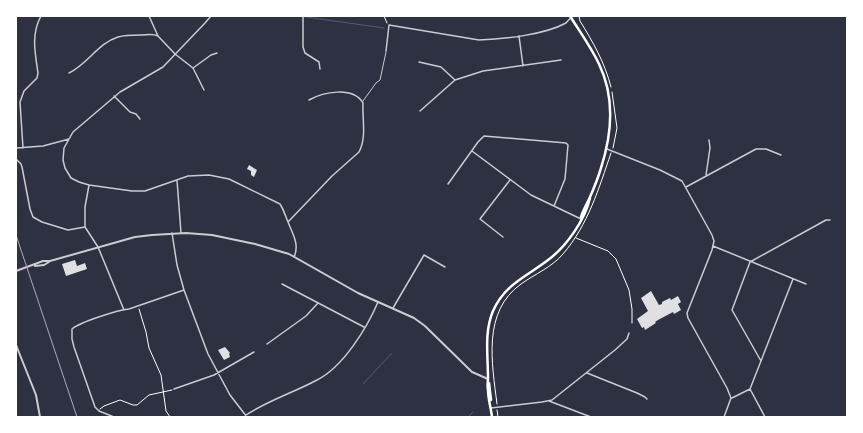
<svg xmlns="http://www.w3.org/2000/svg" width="863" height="433" font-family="'Zilla Slab',serif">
	<rect width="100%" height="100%" fill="#2d3142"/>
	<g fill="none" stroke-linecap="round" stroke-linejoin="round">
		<!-- stream -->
		<path stroke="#4f5d75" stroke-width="1" d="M306 17 384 28
			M363 384 392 353
			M468 417 473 412"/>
	</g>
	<!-- building -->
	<path fill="#e0e0e3" d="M249 165 257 170 254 177 251 175V171L247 169Z
		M75 260 77 266 85 263 87 269 66 276 62 264Z
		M651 291 659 305 662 304V302L670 298 671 300 678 296 681 302 678 304 681 310 674 314 673 312 658 320 655 322 656 323 645 330 644 327 642 328 637 319 648 311 641 298Z
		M225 347 230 353 229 354 230 357 224 360 218 350Z"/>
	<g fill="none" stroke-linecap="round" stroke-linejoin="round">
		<!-- path -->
		<path stroke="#fff" stroke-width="1" d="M384 16 387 23
			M579 16 580 21C593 42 605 63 611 87
			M612 92 617 128 613 148
			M576 238 608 251 616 259 629 290 632 309V323
			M139 309 146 332 149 348 161 375 166 411 170 417
			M497 404C492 363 482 312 521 284 535 274 552 267 563 254 588 225 599 188 611 153
			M100 409 104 406 120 400 133 405H137L149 395 172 390
			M497 410 498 417"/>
		<!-- service -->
		<path stroke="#caccd0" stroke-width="1" d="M363 101 376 83 380 80 386 52"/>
		<!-- minor -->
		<path stroke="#caccd0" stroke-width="1.5" d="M149 16 158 36 175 54 193 68 211 55 217 53
			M211 16 205 23 163 67 120 92 73 132 64 148 63 160 65 168 71 178 79 182 89 185 132 191H145L188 176 209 175 229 179 280 204C284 210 285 215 288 222 292 233 300 244 294 257
			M303 16V47L305 53 319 62 320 69
			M519 36 523 66
			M386 51 389 25 479 40C504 39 544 35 566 23 568 21 570 18 573 16
			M419 62 441 67 455 80
			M193 68 204 90
			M69 73C88 64 98 43 118 37 125 35 133 35 140 35 146 35 153 33 158 36
			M114 96 130 112 136 114 140 119
			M420 111 455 80 483 71 561 60
			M16 148 43 146 69 139
			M23 148 20 102 24 91 37 78 38 73C35 53 31 34 41 16
			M607 149 660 170 682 181 712 235 714 241 712 250 687 313 688 318 727 388 731 398 724 417
			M472 151 531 195 581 219
			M16 159 21 164 22 167 30 209 33 217 42 222 68 230 85 227
			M706 175 710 148 709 140
			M177 180 181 233
			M448 184 478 142 484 136 566 143 568 145 565 179 554 206
			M89 185 85 207V227L98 247 124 310
			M686 187 756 149H766L781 155
			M288 222 332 176 359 152C367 137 362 119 363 103 353 86 323 92 309 100
			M172 233 177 265 184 290 208 354 230 395 247 417
			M503 237 480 219 510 180
			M713 246 806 284
			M282 284 364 327
			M393 308 424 255 445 267
			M267 344 306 316 318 303
			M761 361 732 310 750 262 826 220H830
			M587 373 637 393 645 397 647 399
			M174 389 214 375 254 352
			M732 398 750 389
			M549 401 591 417
			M491 408 542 402 552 400 615 350 627 339 629 333
			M114 417 99 411 95 407 74 347 72 339V329C80 322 118 310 129 309L184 290
			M243 417C266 401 293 393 317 380 343 367 367 328 378 302
			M765 417 750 389 793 279"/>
		<!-- tertiary -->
		<path stroke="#caccd0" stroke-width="2" d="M35 266 44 265 49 262
			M16 271 43 261H50L135 237 152 235 186 233 212 235 255 244 289 254 358 293 414 318 425 326 472 372 488 379
			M16 345 36 395 40 417"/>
		<!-- secondary -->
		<path stroke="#fff" stroke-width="2.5" d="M570 16C580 32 591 47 599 64 615 97 612 134 601 168 598 178 594 188 590 197 587 204 583 210 581 217
			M489 383 491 400
			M492 417C491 408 488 399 488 390 487 386 488 382 488 378 488 356 484 332 493 311 505 284 526 277 548 260 566 247 585 220 590 198"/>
		<!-- rail -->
		<path stroke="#abadb3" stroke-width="1" d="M16 235 77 417"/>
	</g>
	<!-- border -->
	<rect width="863" height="433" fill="none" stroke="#ffffff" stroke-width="34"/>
</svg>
